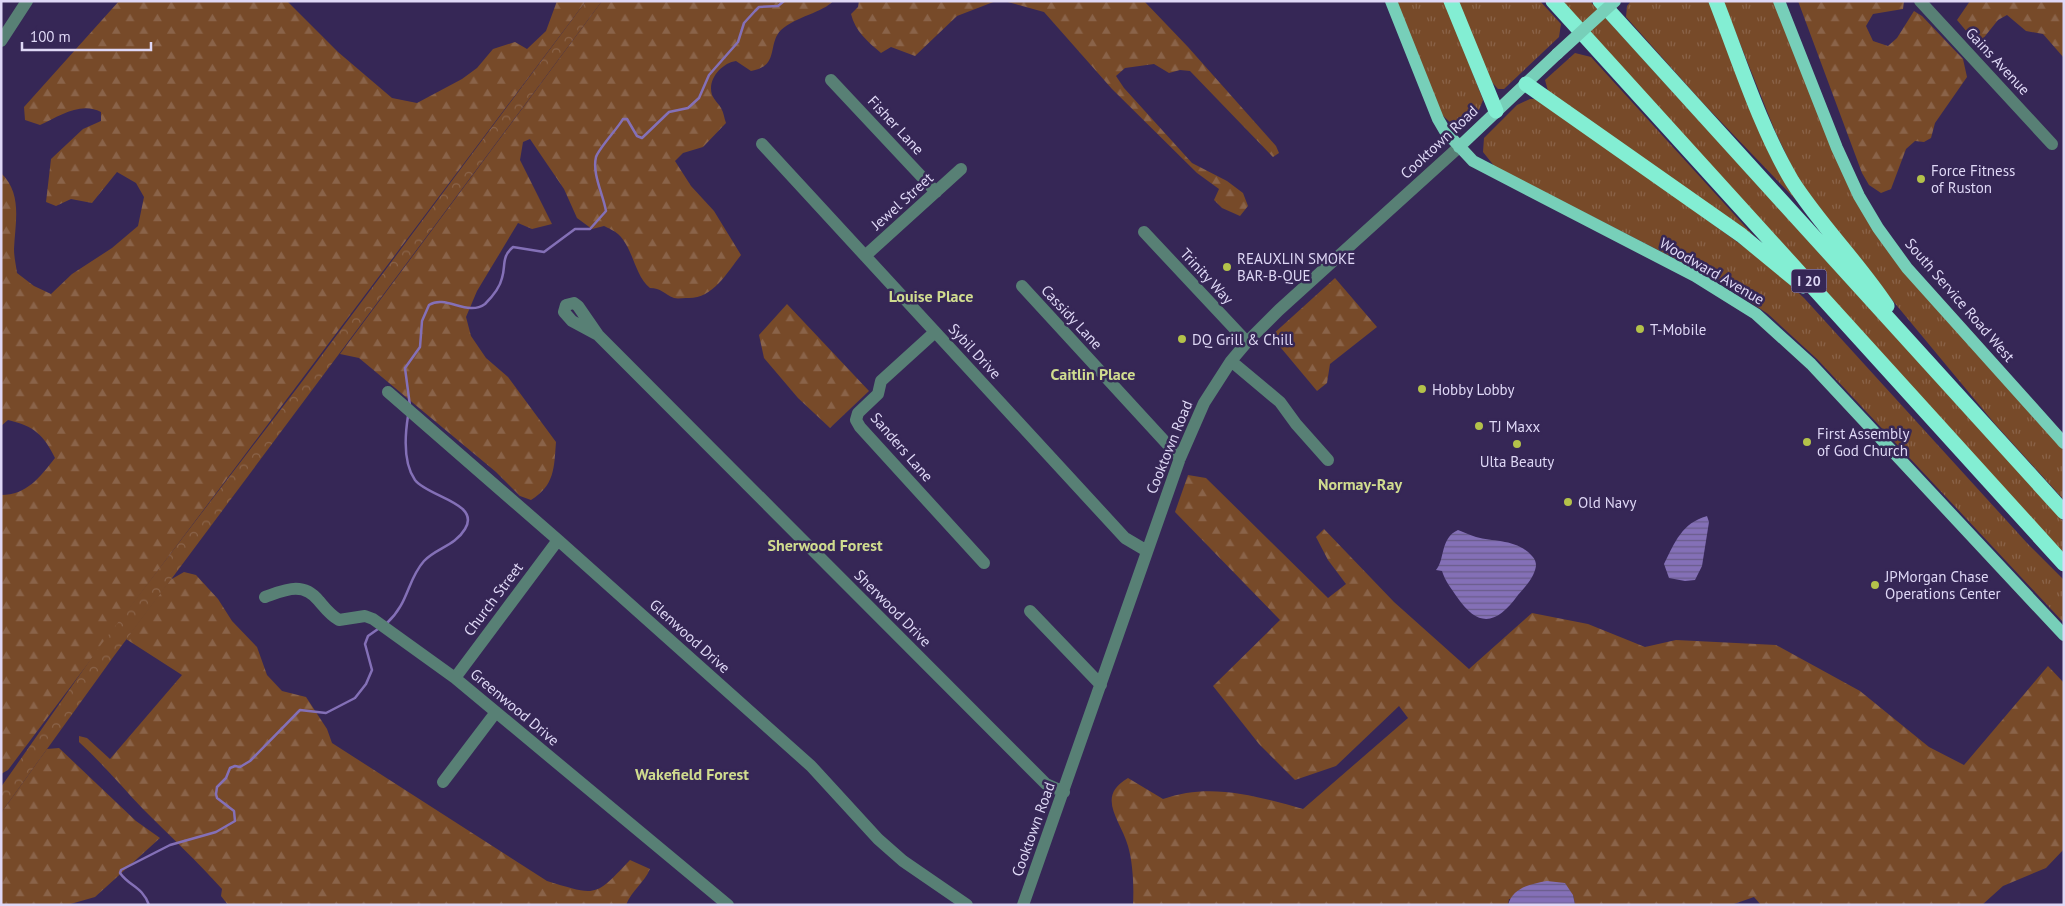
<svg xmlns="http://www.w3.org/2000/svg" width="2065" height="906" font-family="'PT Sans',sans-serif">
	<defs>
		<pattern id="grass-tufts" width="24" height="20" patternUnits="userSpaceOnUse" patternTransform="scale(1.25)"><rect width="24" height="20" fill="#774a29"/><path d="M3 7l-1-3M5 7V3M7 7l1-3M15 17l-1-3M17 17v-4M19 17l1-3" fill="none" stroke="#8a6349"/></pattern>
		<pattern id="forest-firs" width="22" height="20" patternUnits="userSpaceOnUse" patternTransform="scale(1.25)"><rect width="22" height="20" fill="#774a29"/><path d="M5 1l3.5 6h-7zM16 11l3.5 6h-7z" fill="#8a6349"/></pattern>
		<pattern id="park-crowns" width="20" height="18" patternUnits="userSpaceOnUse" patternTransform="scale(1.25)"><rect width="20" height="18" fill="#774a29"/><path d="M2 6a3 3 0 1 1 6 0M12 15a3 3 0 1 1 6 0" fill="none" stroke="#8a6349"/></pattern>
		<pattern id="water-rules" width="6" height="5" patternUnits="userSpaceOnUse" patternTransform="scale(1.25)"><rect width="6" height="5" fill="#8470b7"/><path d="M0 2.5h6" fill="none" stroke="#6a5d8b"/></pattern>
	</defs>
	<rect width="100%" height="100%" fill="#362756"/>
	<!-- grass -->
	<path fill="url(#grass-tufts)" d="M1395 1H1445L1483 100 1479 110 1462 126 1451 123 1442 115Z
		M1458 1H1540L1561 24 1559 37 1504 89H1498L1490 80Z
		M1561 1H1590L2064 522V555Z
		M1631 1H1712L1798 202 1701 101 1626 17 1627 6Z
		M1723 1H1775L1860 206 2064 448V500L1995 424 1825 219 1794 171 1775 131Z
		M1575 53 1591 57 1762 245 1548 91 1545 80Z
		M1530 99H1535L1641 172 1751 252 1783 278 1804 298 2027 543 2064 580V623L1817 359 1768 314 1721 282 1495 167 1483 152 1484 138 1517 105Z"/>
	<!-- forest -->
	<path fill="url(#forest-firs)" d="M119 1H287L338 52 392 98 417 103 462 79 477 68 493 49 515 42 527 49 546 31 557 1H586L8 770 1 774V495C27 495 40 477 55 458 44 435 34 426 8 420L1 426V173C23 194 15 223 14 249 14 257 16 265 17 273L34 286 51 294 72 274 112 248 138 226 144 197 136 183 117 172 92 203 71 199 56 206 46 202 51 159 83 129 101 121V112C81 101 59 116 40 125L25 120 24 107Z
		M602 1H833C824 12 795 17 781 30 767 44 780 66 751 71L736 61C722 63 707 79 712 95 714 100 719 104 721 108 724 113 724 118 726 123L703 147 683 153 675 161 691 186 714 211 741 255C726 274 712 300 686 298 682 298 678 299 674 298 664 294 661 288 650 288 634 275 634 249 618 234 615 231 608 228 604 226L592 229 577 218 564 189 530 139 523 142 520 160 552 224 532 229 518 223 477 291 466 317 471 336 486 358 508 377 556 442C554 468 555 485 531 500L520 496 496 472 359 358 340 354Z
		M859 1H996L957 16 915 56 891 47 881 53C868 42 855 31 851 14L858 7Z
		M1004 1H1144L1188 47 1276 146 1279 153 1273 157 1190 71 1180 70 1169 73 1154 64 1125 68 1116 76 1124 88 1192 163 1227 181 1243 193 1248 206 1240 216 1222 208 1214 200 1219 189 1197 173 1112 89 1044 12Z
		M1798 1H1904L1903 9 1873 14 1866 26 1873 41 1888 46 1897 38 1914 11 1922 16 1963 59 1967 77 1935 123 1931 138 1924 142 1915 141 1906 149 1891 189 1881 193 1869 185 1862 173Z
		M1970 1H2064V58L2043 34 2026 31 2007 15 1998 20 1978 45 1957 20Z
		M1335 278 1377 327 1330 364 1327 383 1317 391 1271 336Z
		M787 304 869 391 830 428 798 398 764 358 759 335Z
		M1188 475 1206 478 1328 598 1346 584 1328 560 1316 537 1324 529 1394 602 1469 669 1532 613 1588 624 1645 647 1676 640 1776 645 1860 691 1929 747 1964 765 2048 666 2064 683V849L2046 868 2003 886 1982 905H1761L1754 897 1731 905H1575L1573 895 1509 899 1508 905H1133C1134 887 1133 863 1128 846 1121 820 1095 797 1128 778L1163 799C1210 782 1256 796 1303 809L1408 718 1399 706 1336 766 1295 780 1259 744 1213 686 1280 620 1175 512Z
		M184 572 196 575 218 599 232 621 257 647 267 675 282 691 306 697 327 729 332 743 547 881C597 896 594 898 630 860L650 869C644 883 632 890 626 905H228L221 896 222 889C197 861 170 836 143 809 122 787 102 763 79 742V736L87 738 110 759 182 675 126 639 170 580Z
		M59 748 136 821 160 838 95 897 67 905H1V813L47 749Z"/>
	<!-- park -->
	<path fill="url(#park-crowns)" d="M586 1H602L114 656 1 813V787L100 646 304 379Z"/>
	<!-- water -->
	<path fill="url(#water-rules)" d="M1707 516 1709 522 1702 566 1695 580 1685 581 1669 578 1664 564C1675 542 1682 523 1707 516Z
		M1458 530C1464 532 1469 535 1476 537 1495 542 1517 539 1532 556 1535 559 1536 562 1536 566 1534 578 1525 587 1518 595 1497 624 1479 629 1457 597 1451 588 1445 581 1442 571L1436 570C1445 560 1440 538 1458 530Z
		M1547 881 1565 883 1573 895 1575 905H1508C1513 887 1531 884 1547 881Z"/>
	<g fill="none" stroke-linecap="round" stroke-linejoin="round">
		<!-- stream -->
		<path stroke="#8470b7" stroke-width="2.5" d="M410 406 405 368 420 347 422 321 429 305C446 294 467 317 485 304 491 298 500 287 502 278 506 266 501 257 513 247L544 252 575 229H590L606 211C603 194 592 174 596 157 599 148 618 128 623 119H627L637 136 642 138 669 112 688 108 699 98 709 75 738 42 744 23 755 11 759 7 778 6 784 1
			M387 623C409 603 407 580 424 561 436 548 455 546 465 529 481 503 428 497 415 480 403 463 405 435 408 416
			M149 905C142 886 130 887 120 873L121 870 170 845 216 832 235 821 234 811 217 798 216 794 217 787 226 778 230 768 235 766 240 767 250 761 300 710 326 713 355 698 366 684 372 670 365 644 368 636 378 629"/>
		<!-- minor -->
		<path stroke="#588075" stroke-width="12" d="M1920 1 2052 144
			M1 41 27 1
			M831 80 936 192
			M762 144 1125 538 1147 551
			M1144 232 1247 342
			M865 256 961 169
			M1022 286 1180 458
			M935 332 881 381 878 394 858 413 856 420 860 427 984 563
			M598 335 572 321 564 312 566 305 574 303 578 306 598 335 1046 784 1064 792
			M1231 361 1280 402 1296 424 1328 460
			M388 392 558 540 811 766 878 839 903 861 967 905
			M265 597C285 590 303 581 319 601 325 608 330 615 339 620L365 616 373 619 455 678 728 905
			M1030 611 1101 685
			M455 678 558 540
			M443 782 496 712
			M1023 905 1180 458 1204 403 1231 361 1247 342 1279 310 1459 147"/>
		<!-- major -->
		<path stroke="#77cfb9" stroke-width="12" d="M1391 1 1438 119 1445 131 1473 161 1695 276 1756 314 1811 364 2064 635
			M1779 1 1837 148 1859 196 1878 228 1907 268 2064 443
			M1459 147 1557 54"/>
		<!-- highway -->
		<path stroke="#83eed3" stroke-width="15" d="M1451 1 1496 111
			M1553 1 2064 564
			M1600 1 2064 512
			M1716 1C1739 60 1760 127 1792 181 1820 225 1858 262 1887 306
			M1526 84 1741 235 1803 286"/>
		<!-- major-bridge -->
		<path stroke="#77cfb9" stroke-width="12" d="M1557 54 1615 1"/>
	</g>
	<!-- markers -->
	<g fill="#b4c24a" stroke="#362756" stroke-width="2">
		<circle cx="1921" cy="179" r="5"/>
		<circle cx="1227" cy="267" r="5"/>
		<circle cx="1640" cy="329" r="5"/>
		<circle cx="1182" cy="339" r="5"/>
		<circle cx="1422" cy="389" r="5"/>
		<circle cx="1479" cy="426" r="5"/>
		<circle cx="1807" cy="442" r="5"/>
		<circle cx="1517" cy="444" r="5"/>
		<circle cx="1568" cy="502" r="5"/>
		<circle cx="1875" cy="585" r="5"/>
	</g>
	<g text-anchor="middle" dominant-baseline="central" stroke-width="5" stroke-linejoin="round" paint-order="stroke">
		<!-- shield labels -->
		<rect fill="#362756" stroke="#aca3c6" stroke-width="1" x="1791.5" y="269.5" width="35" height="23" rx="4"/>
		<g font-size="14" font-weight="bold" fill="#dfd8f6">
			<text x="1809" y="281">I 20</text>
		</g>
		<!-- street labels -->
		<g font-size="15" fill="#dfd8f6" stroke="#362756">
			<text transform="translate(1998 61) rotate(47)">Gains Avenue</text>
			<text transform="translate(896 125) rotate(47)">Fisher Lane</text>
			<text transform="translate(1439 142) rotate(-43)">Cooktown Road</text>
			<text transform="translate(902 201) rotate(-42)">Jewel Street</text>
			<text transform="translate(1712 271) rotate(30)">Woodward Avenue</text>
			<text transform="translate(1207 276) rotate(47)">Trinity Way</text>
			<text transform="translate(1960 300) rotate(49)">South Service Road West</text>
			<text transform="translate(1072 317) rotate(47)">Cassidy Lane</text>
			<text transform="translate(975 351) rotate(47)">Sybil Drive</text>
			<text transform="translate(902 447) rotate(49)">Sanders Lane</text>
			<text transform="translate(1169 447) rotate(-68)">Cooktown Road</text>
			<text transform="translate(493 599) rotate(-53)">Church Street</text>
			<text transform="translate(893 608) rotate(45)">Sherwood Drive</text>
			<text transform="translate(690 636) rotate(42)">Glenwood Drive</text>
			<text transform="translate(515 707) rotate(40)">Greenwood Drive</text>
			<text transform="translate(1033 829) rotate(-70)">Cooktown Road</text>
		</g>
		<!-- poi labels -->
		<g font-size="15" fill="#dfd8f6" stroke="#362756" text-anchor="start">
			<text x="1931" y="170">Force Fitness<tspan x="1931" dy="17">of Ruston</tspan></text>
			<text x="1237" y="258">REAUXLIN SMOKE<tspan x="1237" dy="17">BAR-B-QUE</tspan></text>
			<text x="1650" y="329">T-Mobile</text>
			<text x="1192" y="339">DQ Grill &amp; Chill</text>
			<text x="1432" y="389">Hobby Lobby</text>
			<text x="1489" y="426">TJ Maxx</text>
			<text x="1817" y="433">First Assembly<tspan x="1817" dy="17">of God Church</tspan></text>
			<text x="1517" y="461" text-anchor="middle">Ulta Beauty</text>
			<text x="1578" y="502">Old Navy</text>
			<text x="1885" y="576">JPMorgan Chase<tspan x="1885" dy="17">Operations Center</tspan></text>
		</g>
		<!-- neighbourhood labels -->
		<g font-size="16" font-weight="bold" fill="#d0dc8f" stroke="#362756">
			<text x="931" y="296">Louise Place</text>
			<text x="1093" y="374">Caitlin Place</text>
			<text x="1360" y="484">Normay-Ray</text>
			<text x="825" y="545">Sherwood Forest</text>
			<text x="692" y="774">Wakefield Forest</text>
		</g>
	</g>
	<!-- border -->
	<rect width="2065" height="906" fill="none" stroke="#dfd8f6" stroke-width="5"/>
	<!-- scale -->
	<path d="M22 42v8h129v-8" fill="none" stroke="#dfd8f6" stroke-width="2.5"/>
	<text x="30" y="42" font-size="15" fill="#dfd8f6" stroke="#362756" stroke-width="4" paint-order="stroke">100 m</text>
</svg>
